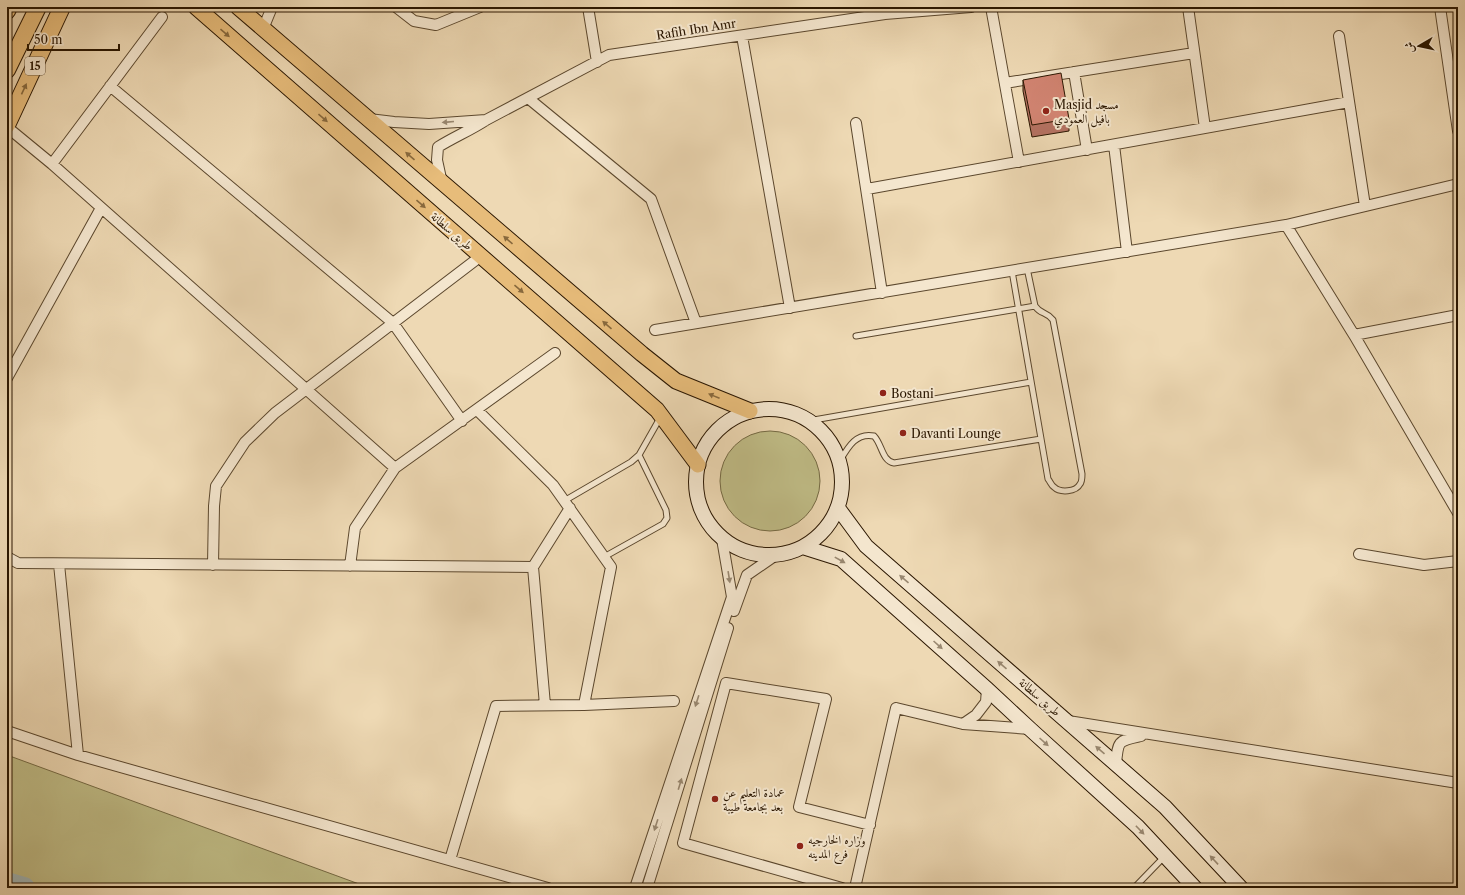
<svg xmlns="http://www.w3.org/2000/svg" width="1465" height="895" font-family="'Libre Caslon Text',Amiri,serif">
	<rect width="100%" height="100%" fill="#eed9b4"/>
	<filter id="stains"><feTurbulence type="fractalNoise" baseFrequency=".005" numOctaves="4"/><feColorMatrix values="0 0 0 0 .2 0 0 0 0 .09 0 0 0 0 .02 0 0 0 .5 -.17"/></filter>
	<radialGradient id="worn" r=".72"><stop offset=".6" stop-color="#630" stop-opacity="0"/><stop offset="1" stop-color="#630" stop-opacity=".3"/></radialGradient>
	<!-- green -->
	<path fill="#c0bd87" stroke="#756a44" d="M720 481a50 50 0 1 1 100 0a50 50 0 1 1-100 0Z
		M7 755 370 888H7Z"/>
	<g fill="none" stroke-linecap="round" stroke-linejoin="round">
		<!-- river -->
		<path stroke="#a0b7b9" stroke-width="22" d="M7 883 24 888"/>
		<defs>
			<path id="service" d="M1012 271 1048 479C1050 481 1051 485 1054 487 1060 493 1076 492 1080 484 1082 482 1082 477 1082 474L1053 320C1046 311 1041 315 1035 306L1027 268
				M856 336 1035 306
				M808 421 1031 382
				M838 464C847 449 855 432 874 436 882 444 882 461 894 463L1041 439
				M564 501 631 462 639 455 660 418
				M604 557 663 524 667 518 666 510 639 455
				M1134 888 1164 857"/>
			<path id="minor" d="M396 7 414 21 436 25 480 7
				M588 7 597 62
				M991 7 1019 162
				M1188 7 1205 128
				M1440 7 1458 131
				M263 29 272 7
				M742 36 790 308
				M1339 36 1365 206
				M1074 72 1087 150
				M1005 83 1194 53
				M110 86 393 323 462 421
				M528 98 651 199 696 323
				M369 119 394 122 429 124 486 120
				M856 123 882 293
				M7 127 52 164 395 468
				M1114 145 1127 252
				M52 164 162 17
				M442 183 437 160 438 147C454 137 471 130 486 120L609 55 885 14 971 7
				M867 189 1349 102
				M1286 225 1354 335 1458 513
				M655 330 1286 225 1458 184
				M1354 335 1458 315
				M7 378 101 208
				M477 410 553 485 611 567 584 705
				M1359 554 1424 565 1458 561
				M7 557 18 563 533 567
				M59 564 78 755
				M213 565 214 506 216 486 245 442 275 413 481 256
				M350 566 355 528 395 468 555 353
				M734 611 747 575 776 555
				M545 705 533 567 570 508
				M1068 721 1458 783
				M963 724 976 715 986 702 987 689
				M7 731 78 755 548 888
				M1116 764C1118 740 1118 741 1141 736
				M450 860 496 706 584 705 674 701
				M635 888 732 597 722 539
				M647 888 728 628
				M842 888 683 843 726 683 826 699 799 807 870 825
				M855 888 896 708 963 724 1030 729"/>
			<path id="secondary" d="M696 482a73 73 0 1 1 146 0a73 73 0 1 1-146 0Z
				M838 508 866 546 1165 807 1241 888
				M803 547 841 559 987 689 1030 729 1138 827 1195 888"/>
			<path id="primary" d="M196 7 657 410 698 465
				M238 7 642 354 676 381 750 411"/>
			<path id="trunk" d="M7 11 9 7
				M7 70 38 7
				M7 125 62 7"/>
		</defs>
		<!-- service casing -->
		<use href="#service" stroke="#5b472d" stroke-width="7"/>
		<!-- minor casing -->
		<use href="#minor" stroke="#5b472d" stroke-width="12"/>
		<!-- secondary casing -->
		<use href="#secondary" stroke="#2a1600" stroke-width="16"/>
		<!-- primary casing -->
		<use href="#primary" stroke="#2a1600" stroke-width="17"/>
		<!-- trunk casing -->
		<use href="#trunk" stroke="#2a1600" stroke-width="18"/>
		<!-- service -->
		<use href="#service" stroke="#f4e6ce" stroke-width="5"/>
		<!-- minor -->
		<use href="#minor" stroke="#f4e6ce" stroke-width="10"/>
		<!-- secondary -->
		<use href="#secondary" stroke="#f4e6ce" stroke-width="14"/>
		<!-- primary -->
		<use href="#primary" stroke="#e7bc7a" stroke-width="15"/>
		<!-- trunk -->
		<use href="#trunk" stroke="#e7bc7a" stroke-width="16"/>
	</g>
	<!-- wall -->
	<path fill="#b57262" stroke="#2a1600" d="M1023 80 1069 119V131L1032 137 1023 91Z"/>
	<!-- building -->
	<path fill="#d28472" stroke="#2a1600" d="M1061 73 1069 119 1032 125 1023 80Z"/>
	<!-- one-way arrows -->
	<defs><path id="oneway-solid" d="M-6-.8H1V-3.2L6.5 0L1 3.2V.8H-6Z"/></defs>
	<g fill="#88693d">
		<use href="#oneway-solid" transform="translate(225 33) rotate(41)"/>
		<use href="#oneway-solid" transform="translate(24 89) rotate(-65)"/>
		<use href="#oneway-solid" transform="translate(323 118) rotate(41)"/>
		<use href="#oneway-solid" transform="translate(410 156) rotate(-139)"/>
		<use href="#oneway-solid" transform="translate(421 204) rotate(41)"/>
		<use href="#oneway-solid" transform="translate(508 240) rotate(-139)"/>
		<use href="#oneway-solid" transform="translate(519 289) rotate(41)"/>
		<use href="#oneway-solid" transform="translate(607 325) rotate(-139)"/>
		<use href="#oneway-solid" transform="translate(714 396) rotate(-158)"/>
	</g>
	<g fill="#998871">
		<use href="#oneway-solid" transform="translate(448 122) rotate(175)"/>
		<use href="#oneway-solid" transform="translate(840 560) rotate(29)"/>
		<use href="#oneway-solid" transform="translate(729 577) rotate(81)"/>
		<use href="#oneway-solid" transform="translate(904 579) rotate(-139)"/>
		<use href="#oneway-solid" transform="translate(938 645) rotate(42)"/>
		<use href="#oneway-solid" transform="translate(1002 665) rotate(-139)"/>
		<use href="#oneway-solid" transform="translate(697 701) rotate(108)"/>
		<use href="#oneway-solid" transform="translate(1044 742) rotate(42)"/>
		<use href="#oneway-solid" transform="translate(1100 750) rotate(-139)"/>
		<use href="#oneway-solid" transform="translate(680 784) rotate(-73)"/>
		<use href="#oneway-solid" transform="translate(656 825) rotate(108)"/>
		<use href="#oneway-solid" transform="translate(1140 830) rotate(46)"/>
		<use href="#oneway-solid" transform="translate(1214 860) rotate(-133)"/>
	</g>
	<!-- markers -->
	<g fill="#8f2418" stroke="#f4e6ce" stroke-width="1.5">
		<circle cx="1046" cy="111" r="4"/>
		<circle cx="883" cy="393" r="4"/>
		<circle cx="903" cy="433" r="4"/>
		<circle cx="715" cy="799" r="4"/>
		<circle cx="800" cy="846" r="4"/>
	</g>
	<g text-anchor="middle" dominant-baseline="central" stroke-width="4" stroke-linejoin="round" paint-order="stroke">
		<!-- shield labels -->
		<rect fill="#f4e6ce" stroke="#67543e" stroke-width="1" x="25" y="57" width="20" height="18" rx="3"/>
		<g font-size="11" font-weight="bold" fill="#2a1600">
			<text x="35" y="66">15</text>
		</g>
		<!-- street labels -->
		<g font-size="12" fill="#2a1600" stroke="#f4e6ce">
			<text transform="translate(696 29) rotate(-9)">Rafih Ibn Amr</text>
			<text transform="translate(452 231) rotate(41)">طريق سلطانة</text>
			<text transform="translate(1040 697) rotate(41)">طريق سلطانة</text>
		</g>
		<!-- poi labels -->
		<g font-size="12" fill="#2a1600" stroke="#f4e6ce" text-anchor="start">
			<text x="1054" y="104">Masjid مسجد<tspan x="1054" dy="14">بافيل العمودي</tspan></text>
			<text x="891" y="393">Bostani</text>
			<text x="911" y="433">Davanti Lounge</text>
			<text x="723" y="792">عمادة التعليم عن<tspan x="723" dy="14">بعد بجامعة طيبة</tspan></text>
			<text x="808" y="839">وزاره الخارجيه<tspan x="808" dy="14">فرع المدينه</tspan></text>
		</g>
	</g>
	<!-- margin -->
	<rect width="1465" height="895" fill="none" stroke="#eed9b4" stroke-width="24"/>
	<rect x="8" y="8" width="1449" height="879" fill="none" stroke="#2a1600" stroke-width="2"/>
	<rect x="12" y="12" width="1441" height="871" fill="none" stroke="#2a1600"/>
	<!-- north arrow -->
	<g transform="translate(1419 46) rotate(261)" stroke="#f4e6ce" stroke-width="3" paint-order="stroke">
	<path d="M0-3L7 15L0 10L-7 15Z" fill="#2a1600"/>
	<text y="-6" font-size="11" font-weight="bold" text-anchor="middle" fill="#2a1600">ش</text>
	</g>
	<!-- scale -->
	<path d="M28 44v6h91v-6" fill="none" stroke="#2a1600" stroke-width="2"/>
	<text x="34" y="44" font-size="12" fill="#2a1600" stroke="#f4e6ce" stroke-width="3" paint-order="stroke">50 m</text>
	<rect width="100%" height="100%" filter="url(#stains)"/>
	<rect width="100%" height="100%" fill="url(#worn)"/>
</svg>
